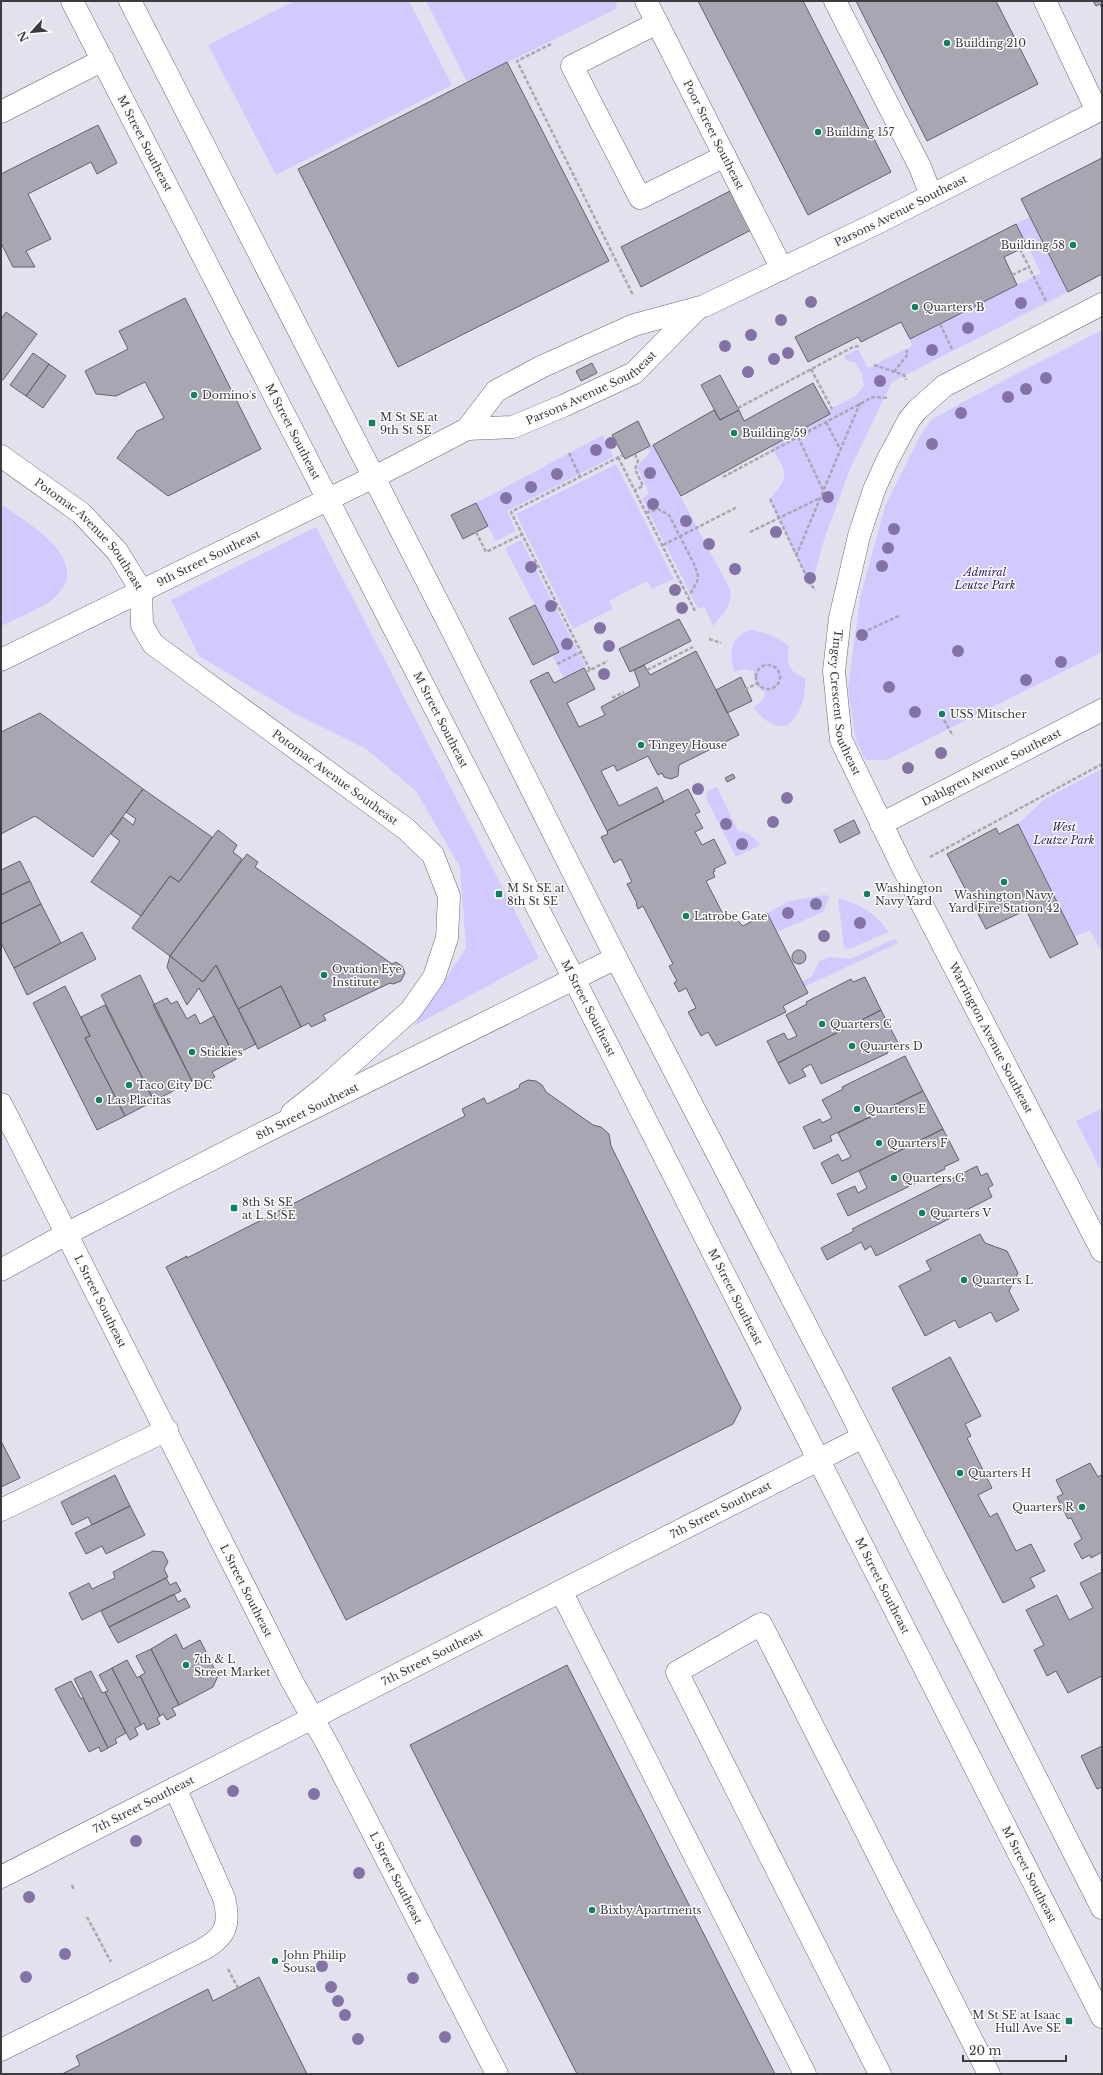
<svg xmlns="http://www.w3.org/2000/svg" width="1103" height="2075" font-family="'Libre Baskerville',serif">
	<rect width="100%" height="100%" fill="#e3e1ee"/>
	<!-- green -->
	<path fill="#d2caff" d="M294 1H409L452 85 276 175 208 45Z
		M426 1H617L616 9 467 82Z
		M1030 217 1068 292 892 382 850 469 824 540 811 587 770 499C792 472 786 475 771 446L830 414 828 410 856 396 864 385 862 374 855 362 847 361 844 356 858 349 868 368 912 346 910 339 1041 273 1016 224Z
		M1102 330V652L886 760H866L856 741 848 688 860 598 885 506 919 438 931 420 972 397Z
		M603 435 613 457 507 511 516 531 496 541 476 503Z
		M653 445 731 591C730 597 730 605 726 610 722 617 716 619 714 627L704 607 698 609 642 499 649 493 637 467 650 452 647 447Z
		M616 464 674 579 652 589 647 581 609 601 613 609 573 629 516 514Z
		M1 504C27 523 97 561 53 599 42 608 15 619 1 626Z
		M316 527 539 958 414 1026 466 948 460 867 416 791 365 748 292 712 199 656 171 600Z
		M521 540 586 667 564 678 552 655 559 652 505 548Z
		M751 630C766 632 776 637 789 646 786 663 788 672 805 678 806 696 802 713 788 725 774 730 761 717 753 707 760 703 764 701 765 692 757 689 752 681 754 671L744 669 734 672C729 653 730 636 751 630Z
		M1102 769V953L1090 930 1074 937 1018 824 1046 798Z
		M717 787 738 831C748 832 754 837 760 845L736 857 706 798 708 791Z
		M824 895 830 896 823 912 777 932 767 913 790 901Z
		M838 898C861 904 875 913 889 932L849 949 844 947Z
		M895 939 898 943 804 987 802 982 812 976 819 961 829 957 850 959Z
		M1102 1108V1173L1076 1121Z"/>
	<!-- building -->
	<path fill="#a8a6b3" stroke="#62616c" d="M698 1H803L891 172 808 215Z
		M856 1H996L1038 84 927 141Z
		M1093 1H1102V9L1100 4 1096 6Z
		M507 62 609 261 398 367 298 169Z
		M98 125 117 163 97 174 91 162 28 194 51 239 26 251 35 267H13L1 243V174Z
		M1102 158V274L1068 292 1021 199Z
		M730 191 751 230 641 287 621 247Z
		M1016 224 1027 246 1004 257 1017 285 910 339 901 322 861 342 858 337 808 362 795 337Z
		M185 298 261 449 168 496 117 458 137 431 164 418 145 382 116 396 96 394 85 371 128 349 119 331Z
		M6 312 37 334 3 380 1 379V319Z
		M33 353 49 364 26 396 10 385Z
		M592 363 597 373 581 381 576 371Z
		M49 364 66 376 43 408 26 396Z
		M720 375 739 410 720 420 701 385Z
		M813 383 830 414 681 496 653 445 714 410 720 420 739 410 744 421Z
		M638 421 650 446 625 459 612 435Z
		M476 503 488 526 463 539 451 515Z
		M535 605 559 652 533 665 509 618Z
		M679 619 691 641 630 672 619 649Z
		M696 651 739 735 679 765 678 776 671 779 664 777 662 773 658 775 648 756 617 771 614 765 601 771 619 806 657 787 664 802 607 831 530 681 548 672 554 683 584 668 595 689 567 703 579 727 605 715 601 707 640 686 634 670 644 665 650 675Z
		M741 677 752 701 727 713 716 690Z
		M40 713 143 789 93 857 35 816 1 834V732Z
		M733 774 735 778 727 782 725 778Z
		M143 789 212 837 179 882 170 876 141 916 91 882 120 841 111 834 123 817 133 825 136 819 126 812Z
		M688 789 700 812 695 814 703 828 695 832 702 845 714 839 726 863 714 869 715 871 713 872 715 877 706 881 727 922 735 918 743 926 767 913 808 993 783 1006 786 1012 716 1046 708 1032 701 1036 688 1012 696 1008 686 988 679 992 674 983 677 981 669 966 673 964 643 906 638 909 636 904 637 903 627 884 632 882 621 859 614 863 601 837 608 834 607 831Z
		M854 820 860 833 840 843 834 830Z
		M1018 824 1078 944 1050 958 1026 910 986 929 947 854 996 828 999 834Z
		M218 830 237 845 233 852 242 859 170 956 132 928 170 876 179 882Z
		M247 854 258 862 255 867 392 964 396 962 402 966 405 973 401 981 393 984 390 983 323 1015 326 1020 311 1027 309 1023 301 1027 281 986 238 1009 216 965 203 982 170 956Z
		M20 861 30 881 1 895V870Z
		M30 881 41 904 1 924V895Z
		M41 904 61 943 14 968 1 943V924Z
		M82 932 96 959 27 995 14 968Z
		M792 957a7 7 0 1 1 14 0a7 7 0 1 1-14 0Z
		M170 956 203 982 216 965 256 1044 234 1055 199 988 187 1005 167 967Z
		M140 975 192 1081 154 1101 101 995Z
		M865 977 881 1010 778 1063 767 1041 784 1033 788 1040 797 1036 786 1015 807 1004 806 1002 851 979 853 982Z
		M65 986 90 1036 85 1038 125 1116 97 1130 33 1003Z
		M281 986 301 1027 258 1049 238 1009Z
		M167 998 171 1004 177 1001 187 1019 195 1014 200 1024 214 1016 236 1059 212 1072 215 1077 197 1086 194 1080 192 1081 153 1005Z
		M105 1005 154 1101 125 1116 85 1038 90 1036 81 1017Z
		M881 1010 898 1043 886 1049 888 1053 821 1084 811 1064 802 1069 806 1076 789 1084 778 1063Z
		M905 1056 923 1091 830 1136 832 1141 814 1149 803 1127 820 1119 822 1123 832 1118 822 1100 843 1089 842 1087Z
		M528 1080 536 1081 542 1085 546 1092 593 1125 601 1127 609 1134 611 1146 741 1408 733 1424 346 1620 166 1267 187 1256V1258L465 1116 462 1109 484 1098 487 1104 519 1088 520 1084Z
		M923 1091 943 1129 832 1184 821 1163 838 1154 842 1161 851 1157 838 1133Z
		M943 1129 959 1160 944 1167 945 1169 848 1216 837 1194 855 1186 858 1193 867 1188 859 1171Z
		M977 1166 981 1176 987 1173 993 1185 988 1188 992 1197 876 1256 871 1246 865 1250 861 1242 827 1260 821 1248 854 1231 852 1229Z
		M980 1234 985 1243 1007 1251 1018 1273 1009 1291 1019 1310 996 1322 991 1312 959 1328 955 1320 925 1336 899 1286 931 1270 926 1261Z
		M950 1357 981 1416 965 1424 971 1436 967 1438 992 1488 978 1495 990 1517 997 1513 1016 1551 1031 1544 1045 1571 1030 1578 1035 1587 1003 1603 892 1388Z
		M1 1441 20 1478 1 1487Z
		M1090 1463 1098 1477 1101 1475 1102 1478V1552L1091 1558 1090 1555 1082 1559 1074 1544 1082 1539 1071 1518 1068 1519 1057 1497 1063 1494 1056 1480Z
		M115 1475 130 1506 92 1525 88 1517 72 1525 61 1502Z
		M130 1506 145 1535 106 1554 102 1546 86 1554 75 1533Z
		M153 1551 163 1552 168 1562 164 1569 168 1577 82 1620 69 1593 89 1583 92 1589 115 1578 113 1572Z
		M1102 1572V1676L1068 1693 1056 1671 1047 1676 1034 1650 1044 1645 1026 1610 1057 1595 1069 1620 1093 1608 1080 1583Z
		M166 1578 170 1585 176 1582 181 1591 109 1627 101 1611Z
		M174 1594 178 1602 185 1598 190 1607 118 1643 109 1627Z
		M176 1634 183 1649 200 1640 218 1676 213 1687 179 1705 151 1649Z
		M151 1649 179 1705 172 1708 176 1715 167 1720 163 1714 160 1716 140 1676 145 1673 136 1656Z
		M127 1660 137 1678 140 1676 160 1716 157 1718 160 1724 147 1730 144 1723 141 1725 112 1668Z
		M567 1665 775 2074H577L410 1745Z
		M112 1668 141 1725 135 1728 138 1735 130 1740 105 1692 108 1691 99 1675Z
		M91 1671 102 1693 105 1692 126 1733 115 1739 117 1743 108 1748 74 1679Z
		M71 1681 81 1699 83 1698 108 1748 101 1752 99 1747 89 1752 55 1689Z
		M1102 1746V1787L1097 1789 1081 1756Z
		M259 1977 307 2074H62L80 2065 76 2056 208 1989 213 2001Z"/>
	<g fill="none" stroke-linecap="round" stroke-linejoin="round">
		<defs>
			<g id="minor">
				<path id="s1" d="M646 1 782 269"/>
				<path d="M835 1 920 167 931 195"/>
				<path d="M1045 1 1097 111"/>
				<path d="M657 23 572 66 640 198 725 156"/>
				<path d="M1 112 103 60"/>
				<path id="s2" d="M1102 304 944 386 917 410 909 420 888 459 874 490 859 536 840 618 834 671 841 740 904 870 1102 1251"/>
				<path id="s3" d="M467 429 513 427 563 406 634 373 697 309"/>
				<path id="s4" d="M1 456 81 513 117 551 141 590 142 625 153 644 406 829 433 855 449 896 447 938 434 977 411 1010 326 1086 292 1113"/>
				<path id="s5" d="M1 660 396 466 467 429 496 391 541 367 634 325 704 306 875 224 1102 109"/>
				<path id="s6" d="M881 824 1102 710"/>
				<path id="s7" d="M1 1104 292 1681 331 1751 497 2074"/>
				<path d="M1 1510 167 1430"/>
				<path d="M561 1591 805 2074"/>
				<path id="s8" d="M1 1877 863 1437"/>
				<path d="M1 2050 200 1951C225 1938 231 1926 224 1898L175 1788"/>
				<path d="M880 2074 677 1672 761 1624 989 2074"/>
			</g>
			<g id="major">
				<path id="s9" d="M72 1 574 979 1102 2017"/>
				<path d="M130 1 451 628 616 958 841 1393 1102 1908"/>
				<path id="s10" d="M1 1270 66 1234 269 1130 616 958"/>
			</g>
		</defs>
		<!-- minor casing -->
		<use href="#minor" stroke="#6b6975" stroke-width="23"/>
		<!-- major casing -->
		<use href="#major" stroke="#6b6975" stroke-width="23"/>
		<!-- path -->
		<path stroke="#a8a7b1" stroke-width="2.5" stroke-dasharray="4 2" stroke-linecap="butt" d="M551 44 517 61 633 295
			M1020 249 1046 301
			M1012 275 1029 267
			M940 324 952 349
			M874 365 904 375 906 380
			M811 369 832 409
			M894 372 908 354 906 350
			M738 408 853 347 859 346
			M826 422 840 449
			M798 437 823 490
			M569 453 580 477
			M635 454 638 461 635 469 643 486 635 490
			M618 457 695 611
			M723 477 873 397 889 398
			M770 499 810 584 816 590
			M646 513 658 509 669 515 695 566 698 576 697 582 692 591 688 595
			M476 532 486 552 523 534
			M750 532 820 498
			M663 545 737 507
			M796 556 860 403
			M868 630 901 615
			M709 639 721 643
			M557 664 581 652
			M756 677a12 12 0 1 1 24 0a12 12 0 1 1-24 0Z
			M590 670 511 512 623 455
			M647 670 693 647
			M586 672 608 661
			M734 695 758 683
			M612 698 624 692
			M944 720 953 736
			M930 857 1102 764
			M72 1885 74 1890
			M87 1917 111 1962
			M228 1969 238 1988"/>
		<!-- minor -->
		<use href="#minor" stroke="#fff" stroke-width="22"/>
		<!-- major -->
		<use href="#major" stroke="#fff" stroke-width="22"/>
	</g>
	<!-- trees -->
	<g fill="#8373a5">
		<circle cx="811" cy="302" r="6"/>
		<circle cx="1021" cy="303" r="6"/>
		<circle cx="781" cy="320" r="6"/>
		<circle cx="968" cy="328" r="6"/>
		<circle cx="751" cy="335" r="6"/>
		<circle cx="725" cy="346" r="6"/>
		<circle cx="932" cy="350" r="6"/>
		<circle cx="788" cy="353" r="6"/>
		<circle cx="774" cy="359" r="6"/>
		<circle cx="748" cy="372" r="6"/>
		<circle cx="1046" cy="378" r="6"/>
		<circle cx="880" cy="381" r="6"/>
		<circle cx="1026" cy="389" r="6"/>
		<circle cx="1008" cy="397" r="6"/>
		<circle cx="961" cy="413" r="6"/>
		<circle cx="611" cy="443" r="6"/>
		<circle cx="932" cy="444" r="6"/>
		<circle cx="596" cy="450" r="6"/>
		<circle cx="650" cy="473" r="6"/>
		<circle cx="557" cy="474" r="6"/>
		<circle cx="531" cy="487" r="6"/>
		<circle cx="828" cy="497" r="6"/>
		<circle cx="506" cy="498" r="6"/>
		<circle cx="653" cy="504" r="6"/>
		<circle cx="686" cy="521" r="6"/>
		<circle cx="894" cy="529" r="6"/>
		<circle cx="776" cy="532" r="6"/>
		<circle cx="709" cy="544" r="6"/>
		<circle cx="888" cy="548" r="6"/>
		<circle cx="882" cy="566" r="6"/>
		<circle cx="531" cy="567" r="6"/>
		<circle cx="735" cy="569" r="6"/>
		<circle cx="810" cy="578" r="6"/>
		<circle cx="675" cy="590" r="6"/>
		<circle cx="551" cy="606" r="6"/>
		<circle cx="682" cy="608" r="6"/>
		<circle cx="600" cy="628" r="6"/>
		<circle cx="862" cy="635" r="6"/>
		<circle cx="567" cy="644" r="6"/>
		<circle cx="609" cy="646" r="6"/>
		<circle cx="958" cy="651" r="6"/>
		<circle cx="1061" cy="662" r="6"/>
		<circle cx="604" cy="674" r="6"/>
		<circle cx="1026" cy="680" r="6"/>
		<circle cx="889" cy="687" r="6"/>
		<circle cx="915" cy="712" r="6"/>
		<circle cx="941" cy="753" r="6"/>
		<circle cx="908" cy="768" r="6"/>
		<circle cx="698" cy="789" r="6"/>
		<circle cx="787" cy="798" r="6"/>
		<circle cx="773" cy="822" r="6"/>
		<circle cx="726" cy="824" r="6"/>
		<circle cx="742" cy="844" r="6"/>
		<circle cx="816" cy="904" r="6"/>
		<circle cx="788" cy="913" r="6"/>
		<circle cx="860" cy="923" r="6"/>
		<circle cx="824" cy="936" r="6"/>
		<circle cx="233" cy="1791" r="6"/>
		<circle cx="314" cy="1794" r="6"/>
		<circle cx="136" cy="1841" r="6"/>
		<circle cx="359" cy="1873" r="6"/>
		<circle cx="29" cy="1897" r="6"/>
		<circle cx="65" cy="1954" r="6"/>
		<circle cx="322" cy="1966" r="6"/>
		<circle cx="26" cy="1977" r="6"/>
		<circle cx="413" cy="1978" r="6"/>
		<circle cx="331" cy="1987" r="6"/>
		<circle cx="338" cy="2001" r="6"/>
		<circle cx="345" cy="2015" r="6"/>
		<circle cx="445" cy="2037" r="6"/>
		<circle cx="358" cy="2039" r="6"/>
	</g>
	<!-- markers -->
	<g fill="#10815f" stroke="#fff" stroke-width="1.5">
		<circle cx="947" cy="43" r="4"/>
		<circle cx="818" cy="132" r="4"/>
		<circle cx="1073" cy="245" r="4"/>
		<circle cx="915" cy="307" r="4"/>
		<circle cx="194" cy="395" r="4"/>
		<rect x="368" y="419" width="8" height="8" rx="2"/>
		<circle cx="734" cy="433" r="4"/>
		<circle cx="942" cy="714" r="4"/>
		<circle cx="641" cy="745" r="4"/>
		<circle cx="1004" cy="882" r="4"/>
		<rect x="495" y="890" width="8" height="8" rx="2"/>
		<circle cx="867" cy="894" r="4"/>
		<circle cx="686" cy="916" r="4"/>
		<circle cx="324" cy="975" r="4"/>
		<circle cx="822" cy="1024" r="4"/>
		<circle cx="852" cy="1046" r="4"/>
		<circle cx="192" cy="1052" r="4"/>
		<circle cx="129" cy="1085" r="4"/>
		<circle cx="99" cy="1100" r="4"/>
		<circle cx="857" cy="1109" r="4"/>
		<circle cx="879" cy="1143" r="4"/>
		<circle cx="894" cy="1178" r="4"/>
		<rect x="230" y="1204" width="8" height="8" rx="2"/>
		<circle cx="922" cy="1213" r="4"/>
		<circle cx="964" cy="1280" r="4"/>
		<circle cx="960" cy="1473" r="4"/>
		<circle cx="1082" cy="1507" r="4"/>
		<circle cx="186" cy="1665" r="4"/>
		<circle cx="592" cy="1910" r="4"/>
		<circle cx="275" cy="1961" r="4"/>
		<rect x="1065" y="2017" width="8" height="8" rx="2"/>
	</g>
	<g text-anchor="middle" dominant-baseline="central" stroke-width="3" stroke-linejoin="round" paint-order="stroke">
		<!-- poi labels -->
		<g font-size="11" fill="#3b3b40" stroke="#fff" text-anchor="start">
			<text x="955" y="43">Building 210</text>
			<text x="826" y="132">Building 157</text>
			<text x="1065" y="245" text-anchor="end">Building 58</text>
			<text x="923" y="307">Quarters B</text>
			<text x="202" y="395">Domino's</text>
			<text x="380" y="417">M St SE at<tspan x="380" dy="13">9th St SE</tspan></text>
			<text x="742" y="433">Building 59</text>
			<text x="950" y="714">USS Mitscher</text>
			<text x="649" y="745">Tingey House</text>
			<text x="507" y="888">M St SE at<tspan x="507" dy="13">8th St SE</tspan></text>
			<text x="875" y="888">Washington<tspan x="875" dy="13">Navy Yard</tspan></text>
			<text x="1004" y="895" text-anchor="middle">Washington Navy<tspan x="1004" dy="13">Yard Fire Station 42</tspan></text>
			<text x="694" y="916">Latrobe Gate</text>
			<text x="332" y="969">Ovation Eye<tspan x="332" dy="13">Institute</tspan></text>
			<text x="830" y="1024">Quarters C</text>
			<text x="860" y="1046">Quarters D</text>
			<text x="200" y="1052">Stickies</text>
			<text x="137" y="1085">Taco City DC</text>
			<text x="107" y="1100">Las Placitas</text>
			<text x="865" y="1109">Quarters E</text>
			<text x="887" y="1143">Quarters F</text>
			<text x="902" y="1178">Quarters G</text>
			<text x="242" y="1202">8th St SE<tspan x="242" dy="13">at L St SE</tspan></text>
			<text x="930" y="1213">Quarters V</text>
			<text x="972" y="1280">Quarters L</text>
			<text x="968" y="1473">Quarters H</text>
			<text x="1074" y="1507" text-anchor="end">Quarters R</text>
			<text x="194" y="1659">7th &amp; L<tspan x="194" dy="13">Street Market</tspan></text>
			<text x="600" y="1910">Bixby Apartments</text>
			<text x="283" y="1955">John Philip<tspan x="283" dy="13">Sousa</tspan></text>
			<text x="1061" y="2015" text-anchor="end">M St SE at Isaac<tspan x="1061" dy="13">Hull Ave SE</tspan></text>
		</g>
		<!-- street labels -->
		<g font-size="11" fill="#3b3b40" stroke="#fff">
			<text stroke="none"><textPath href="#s1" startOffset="150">Poor Street Southeast</textPath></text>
			<text stroke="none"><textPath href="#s9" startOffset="160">M Street Southeast</textPath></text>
			<text stroke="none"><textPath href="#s5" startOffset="1012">Parsons Avenue Southeast</textPath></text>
			<text stroke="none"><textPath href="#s3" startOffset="134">Parsons Avenue Southeast</textPath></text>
			<text stroke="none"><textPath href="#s9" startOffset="484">M Street Southeast</textPath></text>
			<text stroke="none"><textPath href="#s4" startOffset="119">Potomac Avenue Southeast</textPath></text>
			<text stroke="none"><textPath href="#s5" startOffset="231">9th Street Southeast</textPath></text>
			<text stroke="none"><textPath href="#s2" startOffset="524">Tingey Crescent Southeast</textPath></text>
			<text stroke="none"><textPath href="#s9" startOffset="808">M Street Southeast</textPath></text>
			<text stroke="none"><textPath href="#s6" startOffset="124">Dahlgren Avenue Southeast</textPath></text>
			<text stroke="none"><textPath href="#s4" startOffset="479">Potomac Avenue Southeast</textPath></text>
			<text stroke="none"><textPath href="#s9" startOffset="1132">M Street Southeast</textPath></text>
			<text stroke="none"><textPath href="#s2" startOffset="894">Warrington Avenue Southeast</textPath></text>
			<text stroke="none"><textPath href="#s10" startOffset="345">8th Street Southeast</textPath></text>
			<text stroke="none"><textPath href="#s9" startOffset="1456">M Street Southeast</textPath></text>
			<text stroke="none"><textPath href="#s7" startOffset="221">L Street Southeast</textPath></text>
			<text stroke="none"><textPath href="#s8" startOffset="808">7th Street Southeast</textPath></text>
			<text stroke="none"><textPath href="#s9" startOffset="1780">M Street Southeast</textPath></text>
			<text stroke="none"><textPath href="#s7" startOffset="545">L Street Southeast</textPath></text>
			<text stroke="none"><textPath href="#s8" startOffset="484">7th Street Southeast</textPath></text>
			<text stroke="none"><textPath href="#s8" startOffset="160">7th Street Southeast</textPath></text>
			<text stroke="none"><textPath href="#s9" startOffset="2104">M Street Southeast</textPath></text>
			<text stroke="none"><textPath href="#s7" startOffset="869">L Street Southeast</textPath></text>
		</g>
		<!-- park labels -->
		<g font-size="11" font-style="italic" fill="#34196a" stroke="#fff">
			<text x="985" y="572">Admiral<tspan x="985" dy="13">Leutze Park</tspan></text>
			<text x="1064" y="827">West<tspan x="1064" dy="13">Leutze Park</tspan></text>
		</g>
	</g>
	<!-- border -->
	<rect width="1103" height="2075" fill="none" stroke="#3b3b40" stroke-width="4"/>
	<!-- north arrow -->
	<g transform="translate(32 32) rotate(243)" stroke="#ffffff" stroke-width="3" paint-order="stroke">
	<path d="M0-3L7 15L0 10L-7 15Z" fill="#3b3b40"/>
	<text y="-6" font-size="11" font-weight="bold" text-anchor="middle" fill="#3b3b40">N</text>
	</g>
	<!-- scale -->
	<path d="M963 2055v6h103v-6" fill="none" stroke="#3b3b40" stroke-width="2"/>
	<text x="969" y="2055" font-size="12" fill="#3b3b40" stroke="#ffffff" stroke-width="3" paint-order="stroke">20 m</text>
</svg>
